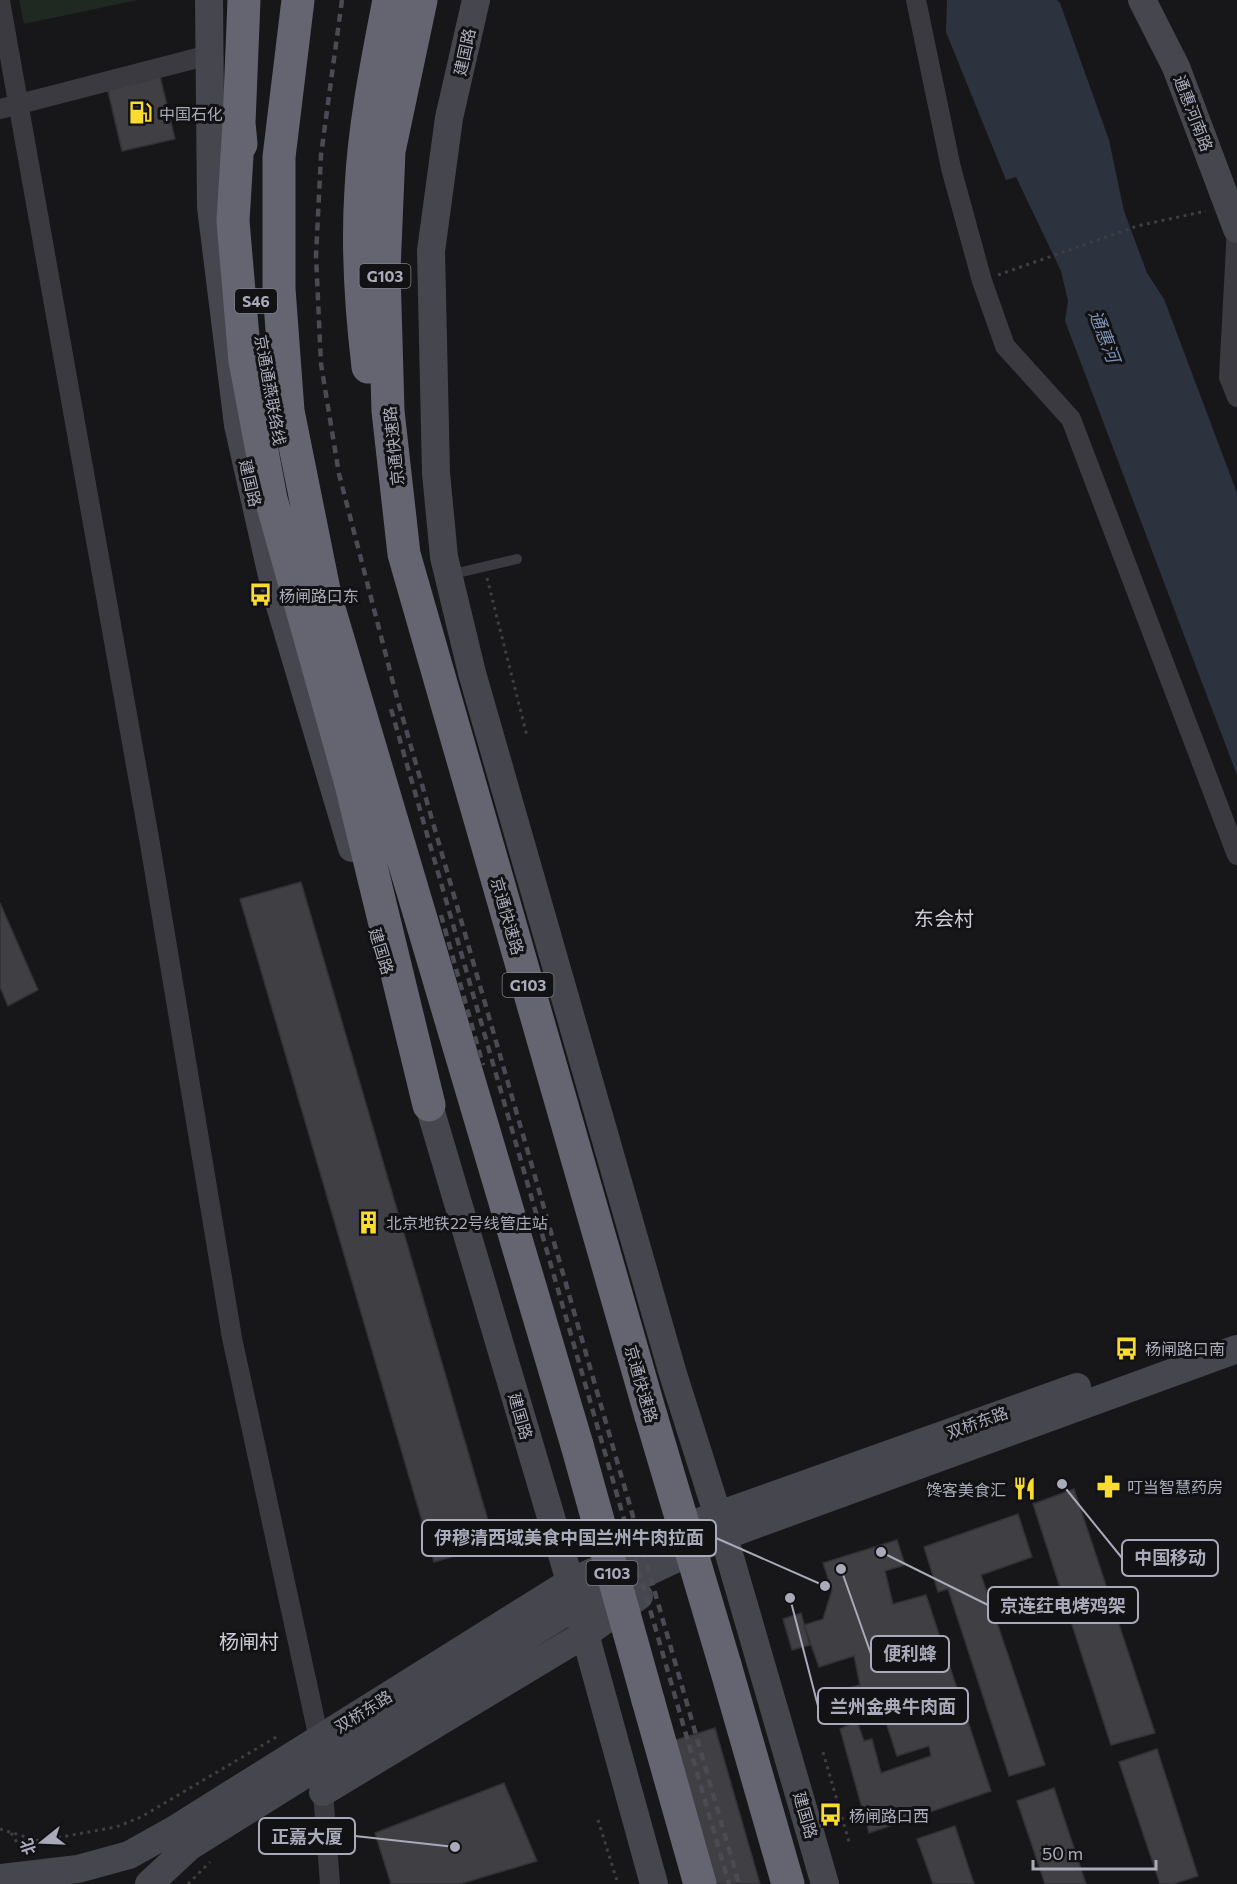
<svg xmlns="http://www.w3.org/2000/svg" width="1237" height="1884" font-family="Commissioner,'Noto Sans SC',sans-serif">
	<rect width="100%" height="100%" fill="#171719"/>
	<!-- green -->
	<path fill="#1f2821" d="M19 0H138L24 24Z"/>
	<!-- water -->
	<path fill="#2c333e" d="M947 0H1057L1060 3 1109 140 1124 211 1147 273 1164 299 1237 493V775L1065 321 1068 301 1061 271 1016 177 1006 180 946 32Z"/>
	<!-- building -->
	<path fill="#3f3f44" stroke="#323135" stroke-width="1.5" d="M160 76 175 139 122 151 107 87Z
		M301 882 495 1544 434 1562 240 899Z
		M0 903 38 990 8 1006 0 987Z
		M1074 1489 1155 1733 1111 1745 1033 1504Z
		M1018 1514 1032 1557 981 1575 1045 1765 1009 1776 948 1589 938 1592 924 1547Z
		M897 1540 905 1565 885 1571 893 1604 926 1595 991 1791 869 1833 840 1729 857 1721 864 1741 872 1739 881 1773 931 1756 929 1746 897 1756 877 1695 837 1708 832 1692 860 1685 854 1656 819 1667 804 1625 823 1619 832 1590 823 1563Z
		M801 1613 810 1645 792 1650 783 1619Z
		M715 1728 760 1884H711L669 1742Z
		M1157 1749 1198 1876 1173 1884H1160L1119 1762Z
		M504 1783 537 1861 460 1884H391L375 1833Z
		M1054 1788 1086 1884H1045L1017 1801Z
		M955 1826 974 1884H933L917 1839Z"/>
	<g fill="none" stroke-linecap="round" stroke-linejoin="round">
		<!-- path -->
		<path stroke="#3e3e45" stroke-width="3" stroke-dasharray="3 4.5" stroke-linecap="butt" d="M998 275 1137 226 1206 211
			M487 578 527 736
			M823 1752 849 1842
			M598 1820 618 1884
			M0 1829 39 1841 116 1827 141 1817 278 1736
			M11 1833 23 1852
			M188 1884 210 1862"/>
		<!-- lane -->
		<path stroke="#3a3a40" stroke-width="10" d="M449 575 517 559"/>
		<!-- street -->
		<path stroke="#3a3a40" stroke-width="20" d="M916 0 951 168 982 281 1005 346 1071 419 1237 855
			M0 1 149 838 232 1338 319 1739
			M0 109 209 55
			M1237 228 1229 377 1237 397
			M318 1781 323 1792 330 1884"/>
		<!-- secondary -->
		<path stroke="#46464e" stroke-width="28" d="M209 0 211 207 238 425 275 589 352 848
			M476 0 449 118 431 251 436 473 444 557 472 673 673 1374 718 1516 825 1884
			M1142 0 1176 67 1237 229
			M423 1085 577 1605 654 1884
			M699 1522 1077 1387
			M323 1792 585 1634 639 1596
			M0 1878 78 1869 129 1855 172 1831 570 1582 705 1522
			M149 1884 190 1846 577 1605 724 1536 1237 1349"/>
		<!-- highway -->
		<path stroke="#646570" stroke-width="33" d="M298 0 279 157V289L288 411 325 595 577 1445
			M421 0 389 151 384 271 388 411 404 554 651 1416
			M239 123 233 221 245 361 271 499 351 784 429 1105
			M241 144 239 123 244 0
			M368 367C361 308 357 249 361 189 364 126 377 62 389 0
			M725 1665 788 1884
			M648 1700 700 1884"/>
		<!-- rail -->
		<path stroke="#4b4b53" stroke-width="4.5" stroke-dasharray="8 6" stroke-linecap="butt" d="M342 0 321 155 316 256 321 364 339 474 397 698 739 1884
			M391 709 729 1884
			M441 915 483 1065"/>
		<!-- highway-bridge -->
		<path stroke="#646570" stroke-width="33" d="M651 1416 725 1665
			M577 1445 648 1700"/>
	</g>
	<!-- icons -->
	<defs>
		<symbol id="fuel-bare" viewBox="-9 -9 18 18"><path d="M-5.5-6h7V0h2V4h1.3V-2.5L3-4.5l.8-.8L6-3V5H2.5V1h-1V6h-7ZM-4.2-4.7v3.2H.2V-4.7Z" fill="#fadb2f" stroke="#121214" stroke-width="2.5" paint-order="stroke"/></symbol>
		<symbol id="bus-bare" viewBox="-9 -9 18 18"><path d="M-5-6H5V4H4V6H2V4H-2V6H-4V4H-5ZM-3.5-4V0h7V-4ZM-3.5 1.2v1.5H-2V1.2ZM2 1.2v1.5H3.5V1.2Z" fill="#fadb2f" stroke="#121214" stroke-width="2.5" paint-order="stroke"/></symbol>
		<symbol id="building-bare" viewBox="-9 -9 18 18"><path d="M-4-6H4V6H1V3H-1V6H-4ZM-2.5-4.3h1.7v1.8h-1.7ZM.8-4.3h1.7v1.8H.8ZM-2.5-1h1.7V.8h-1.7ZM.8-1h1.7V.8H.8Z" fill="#fadb2f" stroke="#121214" stroke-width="2.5" paint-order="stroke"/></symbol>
		<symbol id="pharmacy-bare" viewBox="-9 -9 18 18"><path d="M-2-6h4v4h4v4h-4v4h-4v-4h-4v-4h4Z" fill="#fadb2f" stroke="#121214" stroke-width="2.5" paint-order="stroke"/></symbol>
		<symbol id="restaurant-bare" viewBox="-9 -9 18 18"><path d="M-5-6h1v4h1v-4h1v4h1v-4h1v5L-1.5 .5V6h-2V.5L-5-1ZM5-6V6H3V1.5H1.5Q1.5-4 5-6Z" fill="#fadb2f" stroke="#121214" stroke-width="2.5" paint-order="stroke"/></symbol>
	</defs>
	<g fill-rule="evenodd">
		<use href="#fuel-bare" x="124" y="96" width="33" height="33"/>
		<use href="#bus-bare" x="244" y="578" width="33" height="33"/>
		<use href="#building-bare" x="352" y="1206" width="33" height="33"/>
		<use href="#bus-bare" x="1110" y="1332" width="33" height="33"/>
		<use href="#pharmacy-bare" x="1092" y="1470" width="33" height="33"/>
		<use href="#restaurant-bare" x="1008" y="1472" width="33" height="33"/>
		<use href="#bus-bare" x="814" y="1798" width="33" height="33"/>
	</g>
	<g text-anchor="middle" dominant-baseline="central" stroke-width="6" stroke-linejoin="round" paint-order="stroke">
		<!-- shield labels -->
		<g fill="#121214" stroke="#7c7d88" stroke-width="1.5">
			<rect x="359.5" y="264" width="51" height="24" rx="4.5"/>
			<rect x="235" y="289" width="42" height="24" rx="4.5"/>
			<rect x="502.5" y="973" width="51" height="24" rx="4.5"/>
			<rect x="586.5" y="1561" width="51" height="24" rx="4.5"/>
		</g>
		<g font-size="15" font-weight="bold" fill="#a9abba">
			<text x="385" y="276">G103</text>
			<text x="256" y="301">S46</text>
			<text x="528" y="985">G103</text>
			<text x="612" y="1573">G103</text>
		</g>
		<!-- street labels -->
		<g font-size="16" fill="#a9abba" stroke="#121214">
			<text transform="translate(464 52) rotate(-78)">建国路</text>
			<text transform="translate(1194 113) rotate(69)">通惠河南路</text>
			<text transform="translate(271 390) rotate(80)">京通通燕联络线</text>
			<text transform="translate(393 446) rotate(-96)">京通快速路</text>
			<text transform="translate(251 483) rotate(77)">建国路</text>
			<text transform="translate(508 916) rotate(74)">京通快速路</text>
			<text transform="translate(382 951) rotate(73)">建国路</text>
			<text transform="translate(642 1384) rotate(74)">京通快速路</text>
			<text transform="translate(521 1416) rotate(74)">建国路</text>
			<text transform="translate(977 1422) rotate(-20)">双桥东路</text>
			<text transform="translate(363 1711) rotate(-32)">双桥东路</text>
			<text transform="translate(806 1815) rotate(74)">建国路</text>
		</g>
		<!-- poi labels -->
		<g font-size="16" fill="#a9abba" stroke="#121214" text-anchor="start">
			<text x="159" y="113">中国石化</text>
			<text x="279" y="595">杨闸路口东</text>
			<text x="386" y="1222">北京地铁22号线管庄站</text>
			<text x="1145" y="1348">杨闸路口南</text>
			<text x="1127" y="1486">叮当智慧药房</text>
			<text x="1006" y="1489" text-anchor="end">馋客美食汇</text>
			<text x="849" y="1815">杨闸路口西</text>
		</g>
		<!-- water labels -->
		<g font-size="18" font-style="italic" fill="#7e92b6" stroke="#121214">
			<text transform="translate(1105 336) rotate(69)">通惠河</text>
		</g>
		<!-- quarter labels -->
		<g font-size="20" fill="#cacbd5" stroke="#121214">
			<text x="944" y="918">东会村</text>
			<text x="249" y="1641">杨闸村</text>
		</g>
	</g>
	<!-- callouts -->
	<path fill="none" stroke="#a9abba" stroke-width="2" d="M825 1586L716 1538M1062 1484L1122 1558M881 1552L988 1605M841 1569L871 1654M790 1598L818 1706M455 1847L355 1836"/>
	<g fill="#a9abba" stroke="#121214" stroke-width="2">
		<circle cx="825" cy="1586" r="6"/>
		<circle cx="1062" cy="1484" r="6"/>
		<circle cx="881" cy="1552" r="6"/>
		<circle cx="841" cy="1569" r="6"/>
		<circle cx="790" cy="1598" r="6"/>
		<circle cx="455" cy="1847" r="6"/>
	</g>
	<g fill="#121214" stroke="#a9abba" stroke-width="2">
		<rect x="422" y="1520" width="294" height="36" rx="6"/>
		<rect x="1122" y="1540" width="96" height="36" rx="6"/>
		<rect x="988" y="1587" width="150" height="36" rx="6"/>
		<rect x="871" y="1636" width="78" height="36" rx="6"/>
		<rect x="818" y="1688" width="150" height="36" rx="6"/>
		<rect x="259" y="1818" width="96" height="36" rx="6"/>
	</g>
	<g font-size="18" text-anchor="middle" font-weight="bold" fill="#a9abba">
		<text x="569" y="1544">伊穆清西域美食中国兰州牛肉拉面</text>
		<text x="1170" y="1564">中国移动</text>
		<text x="1063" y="1612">京连荭电烤鸡架</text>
		<text x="910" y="1660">便利蜂</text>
		<text x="893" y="1713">兰州金典牛肉面</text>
		<text x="307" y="1843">正嘉大厦</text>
	</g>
	<!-- north arrow -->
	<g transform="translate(42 1842) rotate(252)" stroke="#121214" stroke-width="4.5" paint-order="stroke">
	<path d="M0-4.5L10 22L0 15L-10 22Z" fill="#a9abba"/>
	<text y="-9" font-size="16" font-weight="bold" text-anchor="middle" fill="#a9abba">北</text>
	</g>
	<!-- scale -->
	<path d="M1033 1860v9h123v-9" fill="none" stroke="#a9abba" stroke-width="3"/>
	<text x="1042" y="1860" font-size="18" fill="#a9abba" stroke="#121214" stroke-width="4.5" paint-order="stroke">50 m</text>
</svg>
